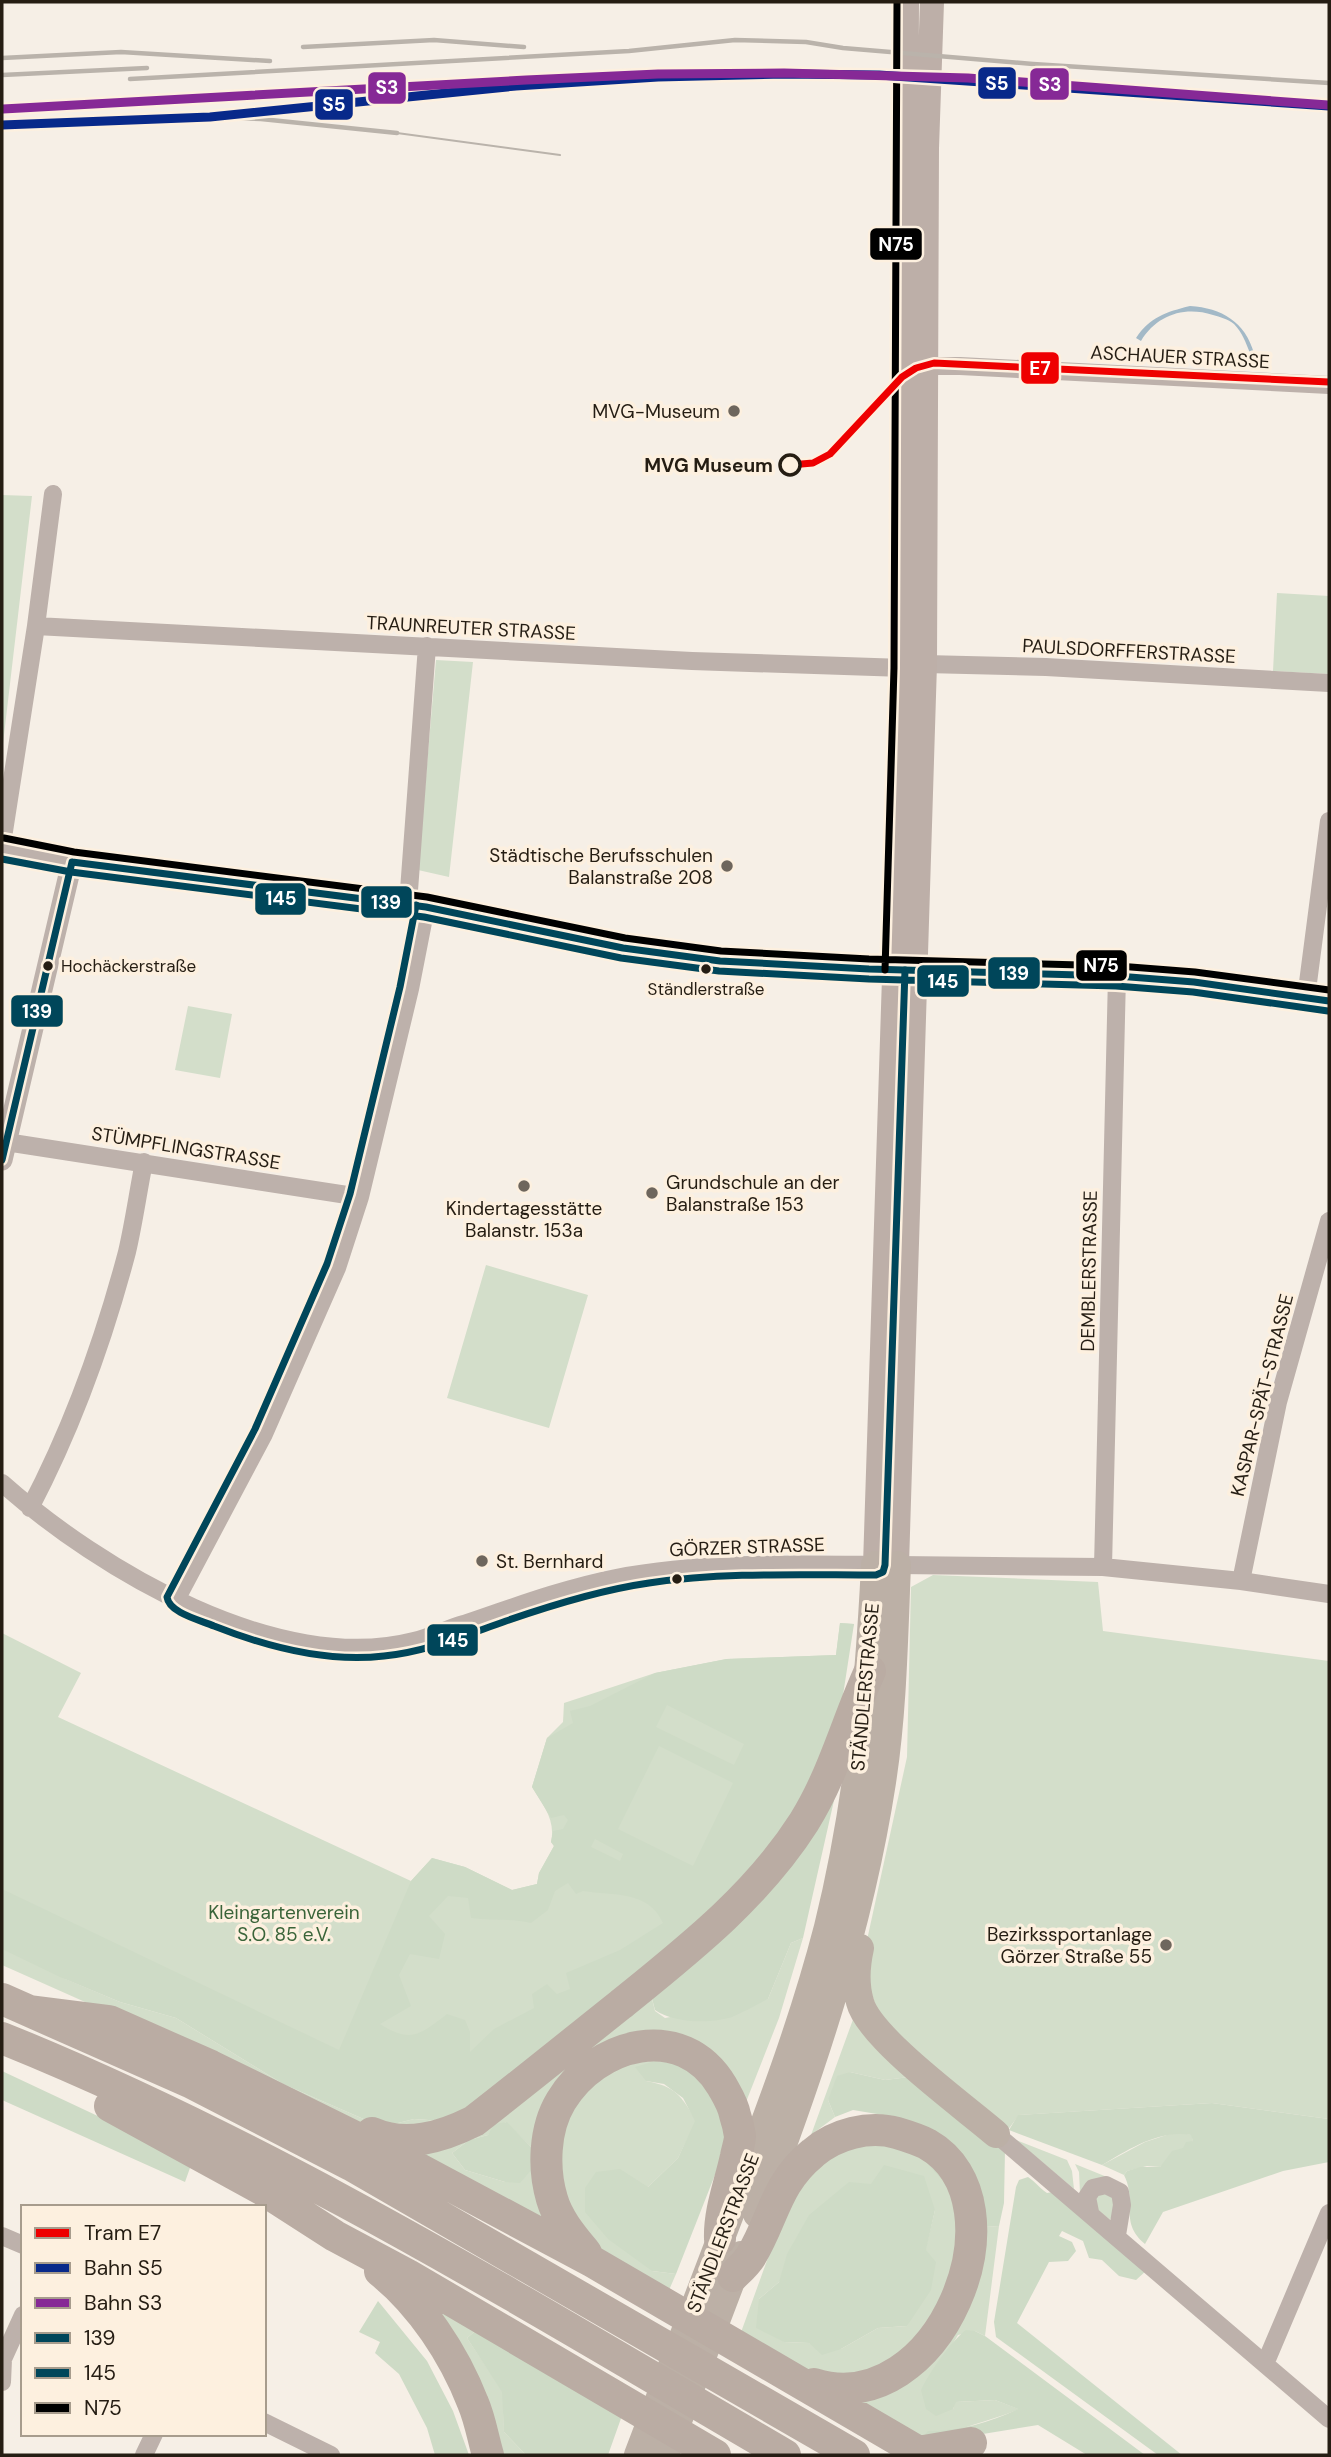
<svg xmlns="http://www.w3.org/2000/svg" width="1331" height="2457" font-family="'DM Sans',sans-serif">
	<rect width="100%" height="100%" fill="#f6efe6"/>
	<!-- green -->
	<path fill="#d3deca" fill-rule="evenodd" d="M2 495 32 496 2 752Z
		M1277 593 1329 596V674L1273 671Z
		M436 660 473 662 449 877 418 870Z
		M188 1006 232 1014 220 1078 175 1070Z
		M486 1265 588 1295 549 1428 447 1398Z
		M933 1575 1098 1582 1103 1631 1329 1661V2119L1212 2103 1019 2115 1007 2131 881 2023 862 1963 907 1757 911 1587Z
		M840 1623 854 1624 791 1816 472 2092 63 1978 120 2002 176 2018 283 2084 382 2127 414 2119 454 2122 381 2130 341 2116 2 1965V1633L81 1673 58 1717 411 1881 432 1858 465 1867 512 1890 537 1884 539 1873 554 1846 551 1842C556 1820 543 1805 532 1787L547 1738 563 1722 564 1703 655 1673 726 1659 836 1655Z
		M803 1938 779 2018 746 2102 640 2031 533 2149 506 2122 488 2135 469 2140 452 2153 465 2170 505 2182 533 2168 556 2228 417 2154 650 1991 655 2011 665 2018 768 1999 791 1943Z
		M855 2014 873 2046 909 2077 885 2080 850 2072 828 2100 835 2117 811 2135Z
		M675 2058 646 2081C675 2086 682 2096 696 2121L678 2158 648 2187 652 2271 676 2274 666 2297 618 2266 575 2228 558 2173 561 2128 594 2076 608 2066Z
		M1176 2132 1192 2135 1193 2141 1160 2167 1147 2166 1127 2171 1124 2175 1102 2165 1145 2142Z
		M871 2139 924 2154 952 2186 962 2233 947 2302 882 2374 824 2380 740 2335 781 2222 817 2161ZM871 2185 935 2210 907 2326 878 2328 841 2349 809 2343 784 2342 759 2299 779 2282Z
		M1016 2140 1067 2160 1072 2171 1074 2189Z
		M1075 2164 1107 2177 1080 2193 1079 2172Z
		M1100 2192 1112 2194 1116 2207 1110 2220 1093 2206 1094 2200Z
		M999 2226 985 2336 975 2331 958 2335 952 2345 953 2409 955 2402 995 2400 1019 2409C989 2422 957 2427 928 2443L853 2401 890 2390 985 2227Z
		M420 2292 480 2327 467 2338 503 2392 504 2432 526 2455H497Z"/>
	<!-- forest -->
	<path fill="#cedbc6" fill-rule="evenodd" d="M840 1623 854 1624 841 1708 798 1817 739 1893 472 2104 443 2121 414 2119 382 2127 283 2084 176 2018 120 2002 60 1977 2 1949V1889L339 2050 411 1881 432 1858 465 1867 512 1890 537 1884 539 1873 554 1846 551 1842 553 1831 563 1829 568 1820 564 1815 551 1818 532 1787 547 1738 573 1723 570 1711 590 1706 655 1673 727 1659 836 1655ZM667 1705 744 1744 734 1765 656 1727ZM659 1746 733 1783 693 1866 618 1829ZM595 1839 623 1854 620 1861 591 1847ZM568 1883 576 1894 583 1891C614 1896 648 1890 663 1923L620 1950 566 1973 570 1989 557 1994 547 1984 532 1994 534 2008 494 2029 470 2052V2032L465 2020 447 2014C421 2034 411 2044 380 2024L411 2006 399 1975 410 1954 439 1959 445 1934 429 1916 448 1896 468 1898 471 1918C492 1921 511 1918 531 1923L548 1910 555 1891Z
		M835 1796 803 1938 791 1943 768 1999C756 2005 744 2012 732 2017 710 2024 673 2023 655 2010L650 1991Z
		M652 2062 687 2063 705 2078 727 2131 722 2157 676 2274 652 2271 608 2239 585 2212V2188L596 2172 620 2169 648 2187 678 2158 695 2121 683 2098 664 2084 646 2081 635 2067Z
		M2 2071 102 2118 191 2165 185 2182 2 2100Z
		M850 2072 885 2080 909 2077 1005 2150 1004 2203 999 2226 985 2227 883 2115 853 2110 835 2117 828 2100 837 2076Z
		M1212 2103 1329 2119V2162L1283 2171 1163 2212 1145 2244C1118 2221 1138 2203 1124 2175L1127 2171 1140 2167H1160L1172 2151 1183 2148 1186 2142 1193 2141 1191 2135C1160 2129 1129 2149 1102 2165L1009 2130 1018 2115Z
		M507 2122 533 2149V2168L520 2183 505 2182 465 2170 452 2153 469 2140 488 2135 494 2124Z
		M884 2165 924 2176 935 2210 926 2250 936 2262 931 2290 907 2326 878 2328 841 2349 822 2355 809 2343 784 2342 756 2328 759 2299 779 2282 787 2254 809 2215 849 2182 871 2184Z
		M1028 2177C1036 2182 1039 2188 1047 2193L1058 2191 1147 2270 1136 2280 1119 2276 1102 2260 1089 2258 1083 2241 1062 2231 1059 2236 1072 2242 1076 2251 1068 2261 1049 2262 1017 2323 1182 2455H1158L996 2337 994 2322 1016 2187 1019 2180Z
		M378 2301 427 2361 453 2411 469 2455H435L427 2428 399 2374 375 2353 380 2342 359 2332Z
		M480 2327 624 2410 608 2455H526L504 2432 502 2392 467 2338Z
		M966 2330 975 2331 985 2336 1145 2455H1087L1038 2425 928 2443 924 2436 928 2431C959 2431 989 2423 1018 2409L995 2400 956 2402 953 2409 936 2416 926 2409 921 2390C929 2373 951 2341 966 2330Z"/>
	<!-- water -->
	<path fill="#a3b9c7" d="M1190 306C1222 308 1245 322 1254 353H1250C1246 343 1242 332 1234 324 1228 319 1220 317 1213 315 1184 306 1157 315 1141 341L1136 338C1150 317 1166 312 1190 306Z"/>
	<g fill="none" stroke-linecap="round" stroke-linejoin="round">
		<!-- minor -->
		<path stroke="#bdb1ab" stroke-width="18" d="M918 370 934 366H960L1329 385
			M36 626 692 661 904 668
			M925 664 1046 667 1329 683
			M2 844 36 626 53 494
			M408 904 427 646
			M1306 998 1329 821
			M6 1142 360 1197
			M2 1483C100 1570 278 1676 414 1641 431 1637 447 1629 464 1624 514 1607 565 1588 616 1578 701 1562 789 1564 875 1565
			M30 1508C72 1428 104 1339 127 1252 134 1222 138 1192 144 1162
			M897 1565 1103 1567 1241 1581 1329 1594
			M1103 1567 1117 976
			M1241 1581 1278 1402 1329 1221
			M177 1598 264 1434 337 1268 360 1197 410 989 426 907
			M996 2134 1329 2419
			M1090 2212 1087 2197 1093 2188 1106 2185 1120 2192 1122 2205 1117 2235
			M2 2236 23 2245
			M1265 2364 1329 2213
			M2 2382 3 2359 23 2315
			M264 2422 331 2455
			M144 2455 154 2434"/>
		<!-- tertiary -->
		<path stroke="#bdb1ab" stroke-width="21" d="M2 848 72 862 426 907 623 948 720 961 869 969 1117 976 1194 982 1329 1001
			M2 1160 72 862"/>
		<!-- secondary -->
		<path stroke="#bdafa8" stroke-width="24" d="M875 1565 904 668 907 2
			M897 1565 925 664 927 148 932 2"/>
		<!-- trunk -->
		<path stroke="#bcb0a6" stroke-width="28" d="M860 1948C856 1966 855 1985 860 2002 869 2038 965 2107 996 2134
			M757 2214C811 2073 859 1931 882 1782 893 1711 894 1638 897 1565
			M638 2455C672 2366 706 2277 740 2188 773 2102 805 2016 828 1927 858 1806 869 1688 875 1565
			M665 2455 741 2255"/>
		<!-- motorway -->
		<path stroke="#baaca3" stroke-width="32" d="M2 1999 190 2082 351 2165 854 2455
			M30 2011 109 2021 211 2066 410 2164 593 2262 924 2455
			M2 2038C275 2148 531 2307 785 2455
			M110 2106 265 2191 335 2236 408 2275 715 2455
			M372 2133C406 2148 442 2137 474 2121 523 2083 571 2044 620 2005 688 1950 757 1896 804 1822 834 1774 847 1721 870 1671
			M586 2253C573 2237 558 2220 552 2199 543 2169 544 2129 561 2101 596 2043 682 2019 722 2086 727 2095 733 2104 735 2115 737 2121 739 2129 740 2136 740 2142 737 2150 736 2156 730 2184 719 2211 720 2239
			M380 2271C421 2304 454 2354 473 2403 480 2419 483 2438 488 2455
			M733 2276C739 2270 747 2263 751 2256 774 2218 775 2184 813 2153 835 2134 869 2125 897 2133 907 2136 917 2139 927 2144 1029 2202 939 2423 814 2384
			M918 2452 971 2443"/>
		<!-- tram -->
		<path stroke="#bab3ab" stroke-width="2" d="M397 133 560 155"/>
		<!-- rail -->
		<path stroke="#bab3ab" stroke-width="4.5" d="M303 47 434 40 524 47
			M2 58 121 52 270 61
			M2 75 147 68
			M130 79 629 51 735 40 806 42 843 48 1033 64 1329 83
			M210 117 261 119 397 133"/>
		<defs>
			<path id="bus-1" d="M72 862 426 907 623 948 720 961 869 969 1117 976 1194 982 1329 1001
				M2 1160 72 862"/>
			<path id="bus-2" d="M2 859 71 872 424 917 621 958 719 971 869 979 1116 986 1193 992 1328 1011
				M416 905 400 987 350 1194 327 1264 255 1429 167 1597C169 1613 200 1620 214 1626 267 1647 326 1663 384 1656 426 1652 466 1635 506 1621 552 1605 600 1590 649 1583 724 1572 800 1575 876 1575L883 1572 885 1565 905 970"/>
			<path id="bus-3" d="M4 838 74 852 427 897 625 938 721 951 869 959 1118 966 1195 972 1329 990
				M885 970 894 668 897 2"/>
		</defs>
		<!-- bus-1 casing -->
		<use href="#bus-1" stroke="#fdf0df" stroke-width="12"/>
		<!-- bus-2 casing -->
		<use href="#bus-2" stroke="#fdf0df" stroke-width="12"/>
		<!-- bus-3 casing -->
		<use href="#bus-3" stroke="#fdf0df" stroke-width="12"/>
		<!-- bus-1 -->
		<use href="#bus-1" stroke="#00465a" stroke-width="7"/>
		<!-- bus-2 -->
		<use href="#bus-2" stroke="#00465a" stroke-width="7"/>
		<!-- bus-3 -->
		<use href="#bus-3" stroke="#000" stroke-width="7"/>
		<defs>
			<path id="rail-1" d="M2 125 210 117 516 86 658 77 784 74 879 75 1329 106"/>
			<path id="rail-2" d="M3 109 526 80 658 74 784 73 968 78 1328 105"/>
		</defs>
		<!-- rail-1 casing -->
		<use href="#rail-1" stroke="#fdf0df" stroke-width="14"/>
		<!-- rail-2 casing -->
		<use href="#rail-2" stroke="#fdf0df" stroke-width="14"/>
		<!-- rail-1 -->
		<use href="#rail-1" stroke="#08298a" stroke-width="9"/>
		<!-- rail-2 -->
		<use href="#rail-2" stroke="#862996" stroke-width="9"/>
		<defs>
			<path id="tram-1" d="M790 465 813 463 830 454 902 377 916 368 934 363 1329 382"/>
		</defs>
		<!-- tram-1 casing -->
		<use href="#tram-1" stroke="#fdf0df" stroke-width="12"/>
		<!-- tram-1 -->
		<use href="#tram-1" stroke="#e00" stroke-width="7"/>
	</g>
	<!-- markers -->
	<g fill="#6e665d" stroke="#fdf0df" stroke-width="2.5">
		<circle cx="734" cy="411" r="7"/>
		<circle cx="727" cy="866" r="7"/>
		<circle cx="524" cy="1186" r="7"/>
		<circle cx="652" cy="1193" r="7"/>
		<circle cx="482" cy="1561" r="7"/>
		<circle cx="1166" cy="1945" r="7"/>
	</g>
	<circle fill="#fdf0df" stroke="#251d13" stroke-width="3.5" cx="790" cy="465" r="10"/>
	<g fill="#251d13" stroke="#fdf0df" stroke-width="2.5">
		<circle cx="48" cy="966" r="6"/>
		<circle cx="706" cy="969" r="6"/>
		<circle cx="677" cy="1579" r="6"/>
	</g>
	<g text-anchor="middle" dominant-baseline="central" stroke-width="7" stroke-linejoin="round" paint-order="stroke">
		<!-- bus labels -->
		<g font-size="17" fill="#251d13" stroke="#fdf0df" text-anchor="start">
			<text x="61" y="966">Hochäckerstraße</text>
			<text x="706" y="989" text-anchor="middle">Ständlerstraße</text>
		</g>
		<!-- street labels -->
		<g font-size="19" fill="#251d13" stroke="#fdf0df">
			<text transform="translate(1180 357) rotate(3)">ASCHAUER STRASSE</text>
			<text transform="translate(471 628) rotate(3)">TRAUNREUTER STRASSE</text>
			<text transform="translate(1129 651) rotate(3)">PAULSDORFFERSTRASSE</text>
			<text transform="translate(186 1148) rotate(9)">STÜMPFLINGSTRASSE</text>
			<text transform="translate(1089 1271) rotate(-89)">DEMBLERSTRASSE</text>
			<text transform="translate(1262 1395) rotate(-76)">KASPAR-SPÄT-STRASSE</text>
			<text transform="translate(747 1547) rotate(-2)">GÖRZER STRASSE</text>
			<text transform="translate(865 1687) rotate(-85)">STÄNDLERSTRASSE</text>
			<text transform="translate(723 2233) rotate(-69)">STÄNDLERSTRASSE</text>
		</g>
		<!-- poi labels -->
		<g font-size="19" fill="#251d13" stroke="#fdf0df" text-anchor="end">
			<text x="720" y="411">MVG-Museum</text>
			<text x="713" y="855">Städtische Berufsschulen<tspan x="713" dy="22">Balanstraße 208</tspan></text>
			<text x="666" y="1182" text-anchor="start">Grundschule an der<tspan x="666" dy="22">Balanstraße 153</tspan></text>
			<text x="524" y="1208" text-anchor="middle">Kindertagesstätte<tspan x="524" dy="22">Balanstr. 153a</tspan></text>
			<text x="496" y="1561" text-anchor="start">St. Bernhard</text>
			<text x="1152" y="1934">Bezirkssportanlage<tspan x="1152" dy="22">Görzer Straße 55</tspan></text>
		</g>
		<!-- stop labels -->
		<g font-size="19" font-weight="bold" fill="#251d13" stroke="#fdf0df" text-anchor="end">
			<text x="773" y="465">MVG Museum</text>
		</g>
		<!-- park labels -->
		<g font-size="19" fill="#3a6439" stroke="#fdf0df">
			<text x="284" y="1912">Kleingartenverein<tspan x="284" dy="22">S.O. 85 e.V.</tspan></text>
		</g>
	</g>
	<g stroke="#fdf0df" stroke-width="2.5">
		<rect x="977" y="66" width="40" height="34" rx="7" fill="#08298a"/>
		<rect x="1029" y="67" width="41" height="34" rx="7" fill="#862996"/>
		<rect x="367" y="71" width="40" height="34" rx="7" fill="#862996"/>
		<rect x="314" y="88" width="40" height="33" rx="7" fill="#08298a"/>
		<rect x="869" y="227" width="54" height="34" rx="7" fill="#000"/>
		<rect x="1020" y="351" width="40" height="34" rx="7" fill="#e00"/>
		<rect x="254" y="882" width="53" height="34" rx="7" fill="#00465a"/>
		<rect x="360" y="885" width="53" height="34" rx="7" fill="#00465a"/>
		<rect x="1075" y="949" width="53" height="33" rx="7" fill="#000"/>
		<rect x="987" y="956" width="54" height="34" rx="7" fill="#00465a"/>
		<rect x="916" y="964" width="54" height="34" rx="7" fill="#00465a"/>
		<rect x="10" y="994" width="54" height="34" rx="7" fill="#00465a"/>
		<rect x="426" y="1623" width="53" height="34" rx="7" fill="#00465a"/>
	</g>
	<g font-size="19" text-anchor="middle" font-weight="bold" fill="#fff">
		<text x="997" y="90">S5</text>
		<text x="1050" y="91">S3</text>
		<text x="387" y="94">S3</text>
		<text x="334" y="111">S5</text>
		<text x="896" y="251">N75</text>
		<text x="1040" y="375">E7</text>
		<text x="281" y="905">145</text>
		<text x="386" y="909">139</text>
		<text x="1101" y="972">N75</text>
		<text x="1014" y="980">139</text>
		<text x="943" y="988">145</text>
		<text x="37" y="1018">139</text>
		<text x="453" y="1647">145</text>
	</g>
	<!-- border -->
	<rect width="1331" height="2457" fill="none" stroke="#251d13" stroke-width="7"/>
	<!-- legend -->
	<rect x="21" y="2205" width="245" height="231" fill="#fdf0df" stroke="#a79c8d" stroke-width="2"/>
	<rect x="35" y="2228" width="35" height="10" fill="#ee0000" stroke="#a79c8d" stroke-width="2"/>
	<text x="84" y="2240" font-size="21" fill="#251d13">Tram E7</text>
	<rect x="35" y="2263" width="35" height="10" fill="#08298a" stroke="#a79c8d" stroke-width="2"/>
	<text x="84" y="2275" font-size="21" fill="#251d13">Bahn S5</text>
	<rect x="35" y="2298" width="35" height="10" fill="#862996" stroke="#a79c8d" stroke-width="2"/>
	<text x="84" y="2310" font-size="21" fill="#251d13">Bahn S3</text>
	<rect x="35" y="2333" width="35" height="10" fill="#00465a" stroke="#a79c8d" stroke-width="2"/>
	<text x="84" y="2345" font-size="21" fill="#251d13">139</text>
	<rect x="35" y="2368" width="35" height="10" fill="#00465a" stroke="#a79c8d" stroke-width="2"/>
	<text x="84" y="2380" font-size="21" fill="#251d13">145</text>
	<rect x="35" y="2403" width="35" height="10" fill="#000000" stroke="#a79c8d" stroke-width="2"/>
	<text x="84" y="2415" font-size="21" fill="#251d13">N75</text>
</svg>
